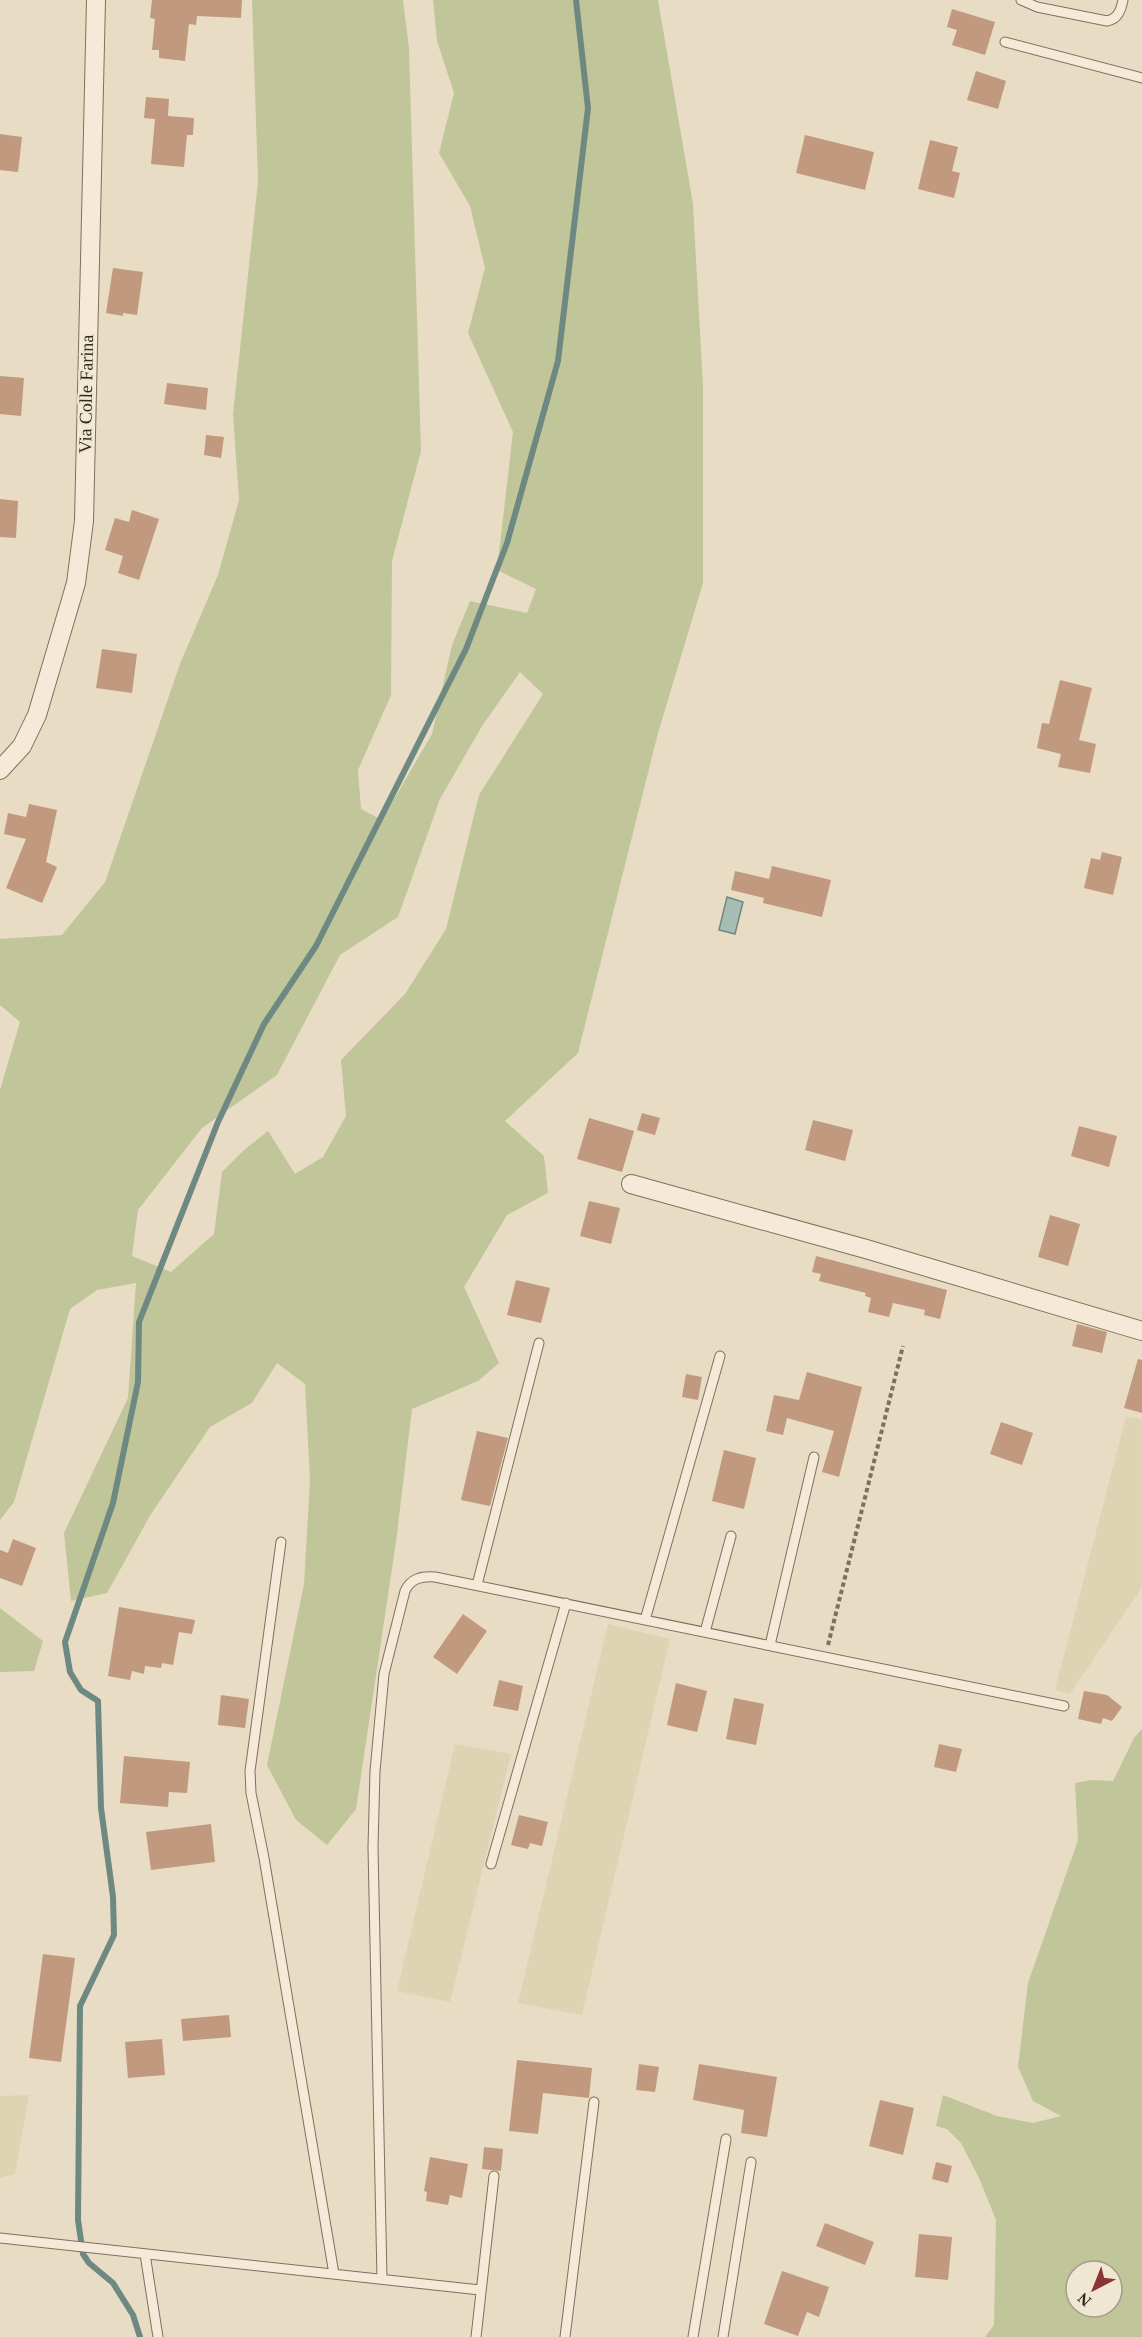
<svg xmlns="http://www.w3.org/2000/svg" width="1142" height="2337" font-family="'Times New Roman',serif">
	<rect width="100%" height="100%" fill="#e8dcc5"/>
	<!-- farmland -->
	<path fill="#ddd4b3" d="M1126 1417 1142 1419V1587L1070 1694 1055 1690Z
		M608 1624 670 1639 582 2015 518 2003Z
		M455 1744 511 1754 450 2002 397 1991Z
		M29 2095 15 2174 0 2178V2096Z"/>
	<!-- green -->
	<path fill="#c1c59a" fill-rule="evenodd" d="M252 0H403L409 48 421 451 392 561 391 695 358 770 361 809 382 820 432 734 452 645 470 601 527 613 536 589 497 570 513 432 468 333 485 268 470 206 439 153 454 93 437 41 433 0H658L693 204 703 385V583L658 733 578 1053 505 1121 544 1156 548 1193 507 1215 464 1287 499 1363 478 1381 412 1409 396 1542 356 1809 327 1845 296 1820 267 1765 304 1584 310 1480 305 1384 277 1363 252 1403 210 1427 151 1514 107 1593 71 1601 64 1533 128 1398 136 1283 97 1290 70 1309 14 1502 0 1520V1090L20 1022 0 1005V939L62 935 105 882 180 664 218 575 239 500 233 414 258 182ZM520 672 543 694 479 795 446 929 405 994 341 1060 346 1116 323 1157 295 1174 268 1131 244 1150 222 1172 214 1234 171 1272 132 1256 138 1210 202 1128 277 1075 340 955 398 917 440 799 482 726Z
		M0 1608 43 1641 34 1671 0 1672Z
		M1142 1729V2337H985L994 2325 996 2220 979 2178 961 2143 947 2129 936 2126 943 2095 997 2116 1033 2123 1061 2116 1033 2101 1018 2067 1028 1983 1078 1840 1075 1783 1091 1780 1113 1781 1134 1738ZM1076 2271H1112V2307H1076Z"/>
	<!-- water -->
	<path fill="#a6bcb5" stroke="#6e8981" stroke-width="1.5" d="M727 897 743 902 735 934 719 930Z"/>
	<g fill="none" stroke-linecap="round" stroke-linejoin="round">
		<!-- stream -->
		<path stroke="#6e8981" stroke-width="6" d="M140 2337 133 2315 113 2283 89 2263 83 2254 78 2220 80 2006 114 1935 113 1897 101 1808 98 1701 81 1690 70 1672 65 1642 113 1503 138 1382 139 1322 218 1122 264 1024 316 946 466 649 507 543 558 361 588 108 576 0"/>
	</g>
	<!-- building -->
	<path fill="#c1997f" d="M152 0H242L241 18 197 16 196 25 189 24 185 61 159 58V50H152L155 19 150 18Z
		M952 9 995 22 985 55 952 45 957 30 947 27Z
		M976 71 1006 81 998 109 967 100Z
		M146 97 169 99 168 116 194 118 193 135H187L184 167 151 164 155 119 144 118Z
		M0 134 22 137 18 172 0 170Z
		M805 135 874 152 865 190 796 173Z
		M930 140 958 147 952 171 960 173 954 198 918 189Z
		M113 268 143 272 137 315 123 313V316L106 313Z
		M0 376 24 378 21 416 0 414Z
		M167 383 208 388 206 410 164 404Z
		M206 435 224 437 221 458 204 455Z
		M0 499 18 501 16 538 0 537Z
		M132 510 159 519 139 580 118 573 123 556 105 550 115 518 129 522Z
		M102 649 137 654 132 693 96 688Z
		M1060 680 1092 688 1079 740 1096 744 1090 773 1058 767 1061 754 1037 748 1042 723 1049 724Z
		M29 804 57 810 46 862 57 867 42 903 6 888 26 839 4 834 8 813 26 817Z
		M1102 852 1122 857 1113 895 1084 888 1091 858 1100 860Z
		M772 866 831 880 822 917 763 903 764 898 731 890 735 871 769 879Z
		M642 1113 660 1118 655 1135 637 1130Z
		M589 1118 634 1131 622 1172 577 1159Z
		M813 1120 853 1130 845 1161 805 1150Z
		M1079 1126 1117 1136 1109 1167 1071 1156Z
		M589 1201 620 1208 611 1244 580 1236Z
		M1050 1215 1080 1224 1068 1266 1038 1257Z
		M816 1256 947 1290 940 1319 924 1315 925 1310 893 1303 889 1317 868 1312 871 1298 865 1296 866 1293 819 1281 821 1274 812 1272Z
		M516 1280 550 1288 541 1323 507 1315Z
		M1077 1324 1107 1332 1102 1353 1072 1346Z
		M1138 1359 1142 1360V1413L1124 1408Z
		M807 1372 862 1387 839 1477 822 1472 834 1431 787 1418 783 1435 766 1431 774 1395 799 1400Z
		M686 1374 702 1377 698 1400 682 1397Z
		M1001 1422 1033 1433 1022 1465 990 1454Z
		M477 1431 508 1438 490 1506 461 1500Z
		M724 1450 756 1458 744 1509 712 1501Z
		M13 1539 36 1548 22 1586 0 1578V1550L8 1553Z
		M119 1607 195 1620 192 1634 179 1632 173 1665 162 1663 161 1668 145 1666 144 1674 132 1671 130 1680 108 1676Z
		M463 1614 487 1631 457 1674 433 1657Z
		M499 1680 523 1686 518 1711 493 1706Z
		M676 1683 707 1691 697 1732 667 1725Z
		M1084 1691 1107 1695 1122 1707 1112 1721 1103 1718 1101 1724 1078 1719Z
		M221 1695 249 1699 245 1728 218 1725Z
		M734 1698 764 1704 756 1745 726 1739Z
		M939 1744 962 1749 956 1772 934 1767Z
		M124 1756 190 1762 187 1793 169 1792 168 1807 120 1803Z
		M519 1815 548 1822 542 1846 530 1843 528 1849 511 1845Z
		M211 1824 215 1862 151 1870 146 1832Z
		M43 1954 75 1958 61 2062 29 2058Z
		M229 2015 231 2037 183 2041 181 2019Z
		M162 2039 165 2075 128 2078 125 2042Z
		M517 2060 592 2068 589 2098 543 2093 538 2134 509 2131Z
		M639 2064 659 2067 655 2092 636 2090Z
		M699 2064 777 2077 767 2137 741 2133 744 2110 693 2100Z
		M880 2100 914 2108 903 2155 869 2146Z
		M484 2147 503 2149 501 2171 482 2169Z
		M430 2157 468 2164 462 2198 450 2195 448 2205 426 2201 427 2192 424 2191Z
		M936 2162 952 2166 948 2183 932 2179Z
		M825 2223 874 2242 865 2265 816 2246Z
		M919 2234 952 2237 948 2280 915 2277Z
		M782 2271 829 2287 819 2317 807 2312 798 2336 764 2324Z"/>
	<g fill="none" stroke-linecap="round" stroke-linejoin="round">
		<defs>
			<path id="lane" d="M1021 0 1037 7 1107 21C1118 19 1121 10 1123 0
				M1005 42 1142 78
				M281 1542 250 1771 251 1793 264 1858 334 2274
				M477 1585 539 1343
				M645 1620 720 1356
				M705 1632 731 1536
				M770 1645 814 1457
				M491 1864 566 1603
				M0 2238 480 2290
				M145 2254 158 2337
				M382 2279 373 1847 375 1771 384 1674 405 1591C411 1578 422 1576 435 1577L1064 1706
				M476 2337 494 2176
				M565 2337 594 2102
				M693 2337 726 2139
				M723 2337 751 2162"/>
			<path id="street" d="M0 770 22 746 37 715 76 583 84 521 96 0
				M631 1184 866 1249 1142 1331"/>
		</defs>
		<!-- lane casing -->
		<use href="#lane" stroke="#816f5d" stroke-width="11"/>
		<!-- street casing -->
		<use href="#street" stroke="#816f5d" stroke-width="20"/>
		<!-- path -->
		<path stroke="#816f5d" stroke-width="4" stroke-dasharray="4.5 3" stroke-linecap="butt" d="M828 1645 903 1346"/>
		<!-- lane -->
		<use href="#lane" stroke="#f4ead7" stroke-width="9"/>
		<!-- street -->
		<use href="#street" stroke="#f4ead7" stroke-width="18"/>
	</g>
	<g text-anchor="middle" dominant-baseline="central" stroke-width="4.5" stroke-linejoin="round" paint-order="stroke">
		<!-- street labels -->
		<g font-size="18" fill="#33281f" stroke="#f0e7d3">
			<text transform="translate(86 394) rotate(-89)">Via Colle Farina</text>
		</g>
	</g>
	<!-- north arrow -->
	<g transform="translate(1094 2289) rotate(222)"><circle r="28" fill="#f0e7d3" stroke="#a49b8b" stroke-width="1.5"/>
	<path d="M0-4.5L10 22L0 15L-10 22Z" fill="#883538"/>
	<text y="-9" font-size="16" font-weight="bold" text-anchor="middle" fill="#33281f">N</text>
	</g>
</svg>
